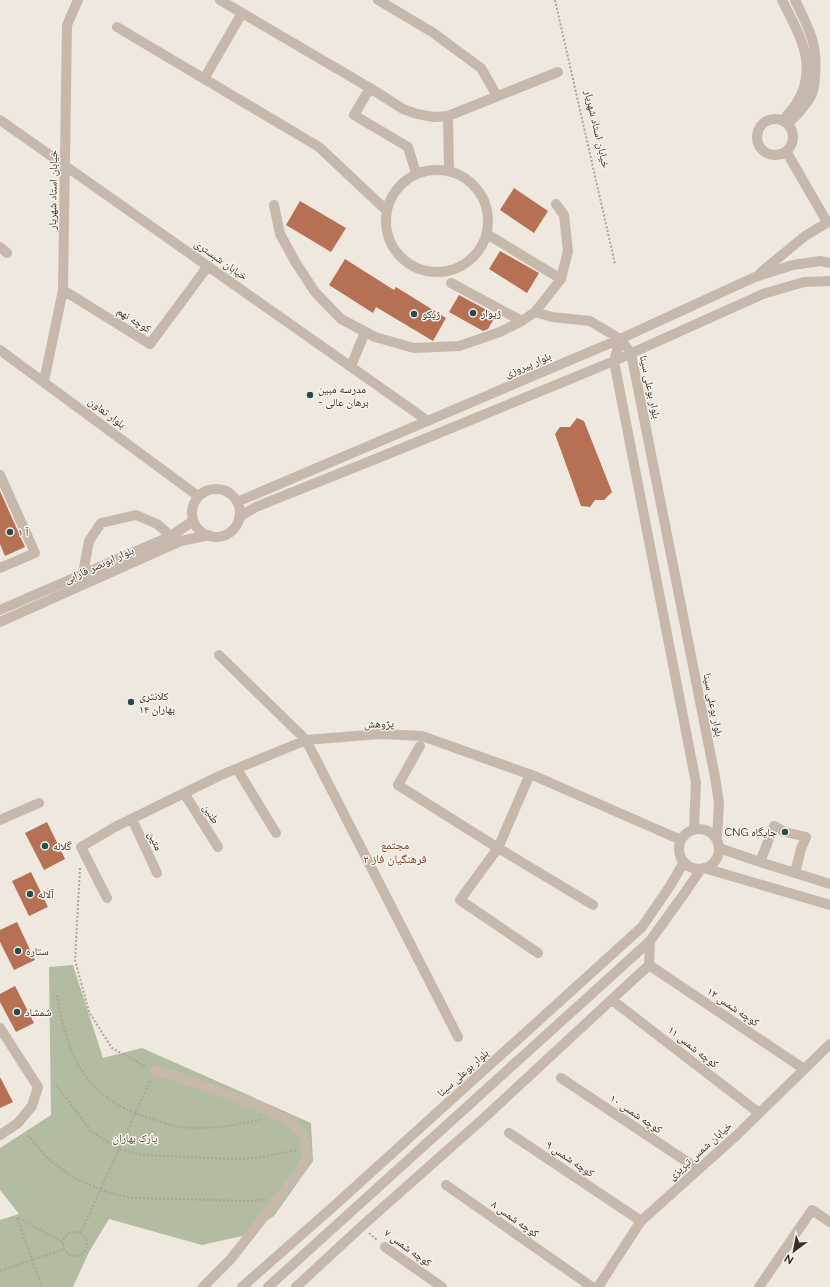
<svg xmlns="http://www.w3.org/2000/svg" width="830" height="1287" font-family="Raleway,'Noto Naskh Arabic',sans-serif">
	<rect width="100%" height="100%" fill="#efe8de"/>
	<!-- green -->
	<path fill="#b1bca0" d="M73 965 103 1058 142 1048 311 1123 313 1161 274 1216 242 1236 202 1245 109 1219 89 1252 73 1287H0V1220L19 1214 0 1190V1148L51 1115 49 967Z"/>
	<!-- building -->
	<path fill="#b67155" d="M514 188 548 211 534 233 500 210Z
		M300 201 346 228 331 252 286 225Z
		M500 251 539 273 527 293 489 269Z
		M345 259 394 290 396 287 446 318 433 341 376 307 373 313 329 285Z
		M459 295 496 315 488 329 483 331 449 312Z
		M577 418 584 421 612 492 604 500H595L590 507 581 506 555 434 560 427H570Z
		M0 491 25 547 5 556 0 544Z
		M47 822 65 859 44 870 25 833Z
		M31 872 48 907 29 916 12 881Z
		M17 922 35 960 14 970 0 942V930Z
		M15 986 34 1023 16 1032 0 1002V994Z
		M0 1077 13 1102 0 1108Z"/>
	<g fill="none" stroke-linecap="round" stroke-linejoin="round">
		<!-- path -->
		<path stroke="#b1a396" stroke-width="2" stroke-dasharray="2 2" stroke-linecap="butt" d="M555 0 615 264
			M80 868 75 960 89 1012 112 1048 146 1067
			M57 995C61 1017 65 1037 74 1057 92 1093 119 1110 156 1120 162 1122 168 1125 174 1126 201 1131 235 1126 262 1119
			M56 1085 91 1131 119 1149 142 1155 232 1159 257 1158 297 1150
			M28 1135 46 1157 74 1178 110 1193 133 1198 254 1201 265 1199
			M17 1218 42 1287
			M18 1218 63 1242
			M63 1244a12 12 0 1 1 24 0a12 12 0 1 1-24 0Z
			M81 1232 151 1079
			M369 1233 378 1241
			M0 1271 64 1249"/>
		<!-- minor -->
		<path stroke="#c6b9ab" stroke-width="10" d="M220 0 370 88 403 109 417 114 434 117 448 116 558 72
			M378 0 432 32 481 68 497 96
			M782 0C799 34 820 67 796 104 792 110 787 115 783 121
			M117 27 319 147 386 210
			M204 79 242 13
			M370 88 354 115 408 147 416 173
			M448 116 449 171
			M757 137a18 18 0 1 1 36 0a18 18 0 1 1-36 0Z
			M0 120 428 421
			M788 124C796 116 804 108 810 98 814 91 815 82 815 74 818 43 808 27 795 0
			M786 151 827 222
			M386 221a51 51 0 1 1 102 0a51 51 0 1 1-102 0Z
			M274 205 280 234 296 263 315 292 341 319 375 337 414 348 459 346 500 332 522 321 535 312 561 279 568 251 564 215 556 204
			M487 234 561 279
			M0 247 7 253
			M760 273 805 236 830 221
			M451 283 522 321
			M63 290 150 344 208 266
			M535 312 552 317 590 321 620 339 631 353 715 777 719 803 717 839
			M620 339 614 361 696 783 694 829
			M0 350 198 496
			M351 366 365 332
			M44 381 63 290 67 25 78 0
			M0 475 35 553 0 568
			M192 513a24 24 0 1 1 48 0a24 24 0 1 1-48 0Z
			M237 502 620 339 755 277 793 265 820 261 830 263
			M239 517 256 507 388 454 614 361 763 294 804 282 830 281
			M85 578 83 573 89 541 101 523 136 515 157 524 171 536
			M0 610 171 536 193 521
			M0 622 181 541 209 535
			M219 655 306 740 458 1037
			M420 746 398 785 498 848 460 900 538 953
			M237 769 276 833
			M530 774 498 848 593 905
			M184 793 218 847
			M132 819 157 873
			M0 820 39 803
			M679 849a20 20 0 1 1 40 0a20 20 0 1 1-40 0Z
			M719 848 760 862 830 884
			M760 862 774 826 785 832 806 837 801 849 795 873
			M704 868 830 905
			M107 898 81 847 115 827 219 776 306 740 380 734 422 736 537 777 681 840
			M649 965 804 1069
			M612 1000 759 1113
			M0 1028 38 1087 32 1106 18 1123 0 1135
			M155 1071 175 1076 257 1105 293 1123 304 1136 307 1156 299 1172 230 1260 203 1287
			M561 1078 698 1169
			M509 1133 641 1221
			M446 1185 592 1287
			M385 1247 442 1287
			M242 1287 334 1206 642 927 670 886 684 862
			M268 1287 650 941 684 894 701 869
			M296 1287 362 1226 485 1117 649 965 650 941
			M598 1287 641 1221 737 1135 830 1044
			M759 1287 812 1210 830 1222"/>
	</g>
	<!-- markers -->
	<g fill="#244c51" stroke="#f7f2ea" stroke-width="1.5">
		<circle cx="473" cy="313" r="4"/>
		<circle cx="414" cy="314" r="4"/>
		<circle cx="310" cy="395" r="4"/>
		<circle cx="10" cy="532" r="4"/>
		<circle cx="131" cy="702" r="4"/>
		<circle cx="785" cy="832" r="4"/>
		<circle cx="45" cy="846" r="4"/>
		<circle cx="30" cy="894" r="4"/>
		<circle cx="18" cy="951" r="4"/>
		<circle cx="17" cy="1012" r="4"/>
	</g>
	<g text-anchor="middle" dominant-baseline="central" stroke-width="3" stroke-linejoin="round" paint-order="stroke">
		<!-- street labels -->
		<g font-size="11" fill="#352e2a" stroke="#f7f2ea">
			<text transform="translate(597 129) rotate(77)">خیابان استاد شهریار</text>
			<text transform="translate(53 190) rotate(-89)">خیابان استاد شهریار</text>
			<text transform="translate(221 260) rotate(35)">خیابان شبستری</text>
			<text transform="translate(134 320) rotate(32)">کوچه نهم</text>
			<text transform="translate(528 365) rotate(-23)">بلوار پیروزی</text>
			<text transform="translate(650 387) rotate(78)">بلوار بوعلی سینا</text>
			<text transform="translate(107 413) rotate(37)">بلوار تعاون</text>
			<text transform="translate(99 565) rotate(-24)">بلوار ابونصر فارابی</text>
			<text transform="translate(713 705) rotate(79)">بلوار بوعلی سینا</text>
			<text transform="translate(379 724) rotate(-1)">پژوهش</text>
			<text transform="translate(211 814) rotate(57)">طنین</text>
			<text transform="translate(155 841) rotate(65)">متین</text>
			<text transform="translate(733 1007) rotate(34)">کوچه شمس ۱۲</text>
			<text transform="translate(693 1047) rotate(38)">کوچه شمس ۱۱</text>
			<text transform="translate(463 1073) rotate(-42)">بلوار بوعلی سینا</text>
			<text transform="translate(636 1114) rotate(34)">کوچه شمس ۱۰</text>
			<text transform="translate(700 1151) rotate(-42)">خیابان شمس تبریزی</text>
			<text transform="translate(570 1159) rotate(34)">کوچه شمس ۹</text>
			<text transform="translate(515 1219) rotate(35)">کوچه شمس ۸</text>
			<text transform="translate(408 1248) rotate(36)">کوچه شمس ۷</text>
		</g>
		<!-- poi labels -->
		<g font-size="11" fill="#352e2a" stroke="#f7f2ea" text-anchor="start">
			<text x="481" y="313">ژیوار</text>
			<text x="422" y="314">ژیکو</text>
			<text x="318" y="389">مدرسه مبین<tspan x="318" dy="13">- برهان عالی</tspan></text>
			<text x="18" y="532">آ ۱</text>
			<text x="139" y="696">کلانتری<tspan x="139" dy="13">۱۴ بهاران</tspan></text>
			<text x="777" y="832" text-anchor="end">CNG جایگاه</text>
			<text x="53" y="846">گلاله</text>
			<text x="38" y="894">آلاله</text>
			<text x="26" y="951">ستاره</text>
			<text x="25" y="1012">شمشاد</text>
		</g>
		<!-- park labels -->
		<g font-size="11" fill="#435030" stroke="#f7f2ea">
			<text x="135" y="1138">پارک بهاران</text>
		</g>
		<!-- neighbourhood labels -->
		<g font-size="12" fill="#79432d" stroke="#f7f2ea">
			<text x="395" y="845">مجتمع<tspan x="395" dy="14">فرهنگیان فاز ۲</tspan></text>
		</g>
	</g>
	<!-- north arrow -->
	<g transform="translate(794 1251) rotate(212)" stroke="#f7f2ea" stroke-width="3" paint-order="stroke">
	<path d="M0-3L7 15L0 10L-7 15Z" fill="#352e2a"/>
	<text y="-6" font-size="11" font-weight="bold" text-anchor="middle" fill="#352e2a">N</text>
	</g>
</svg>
